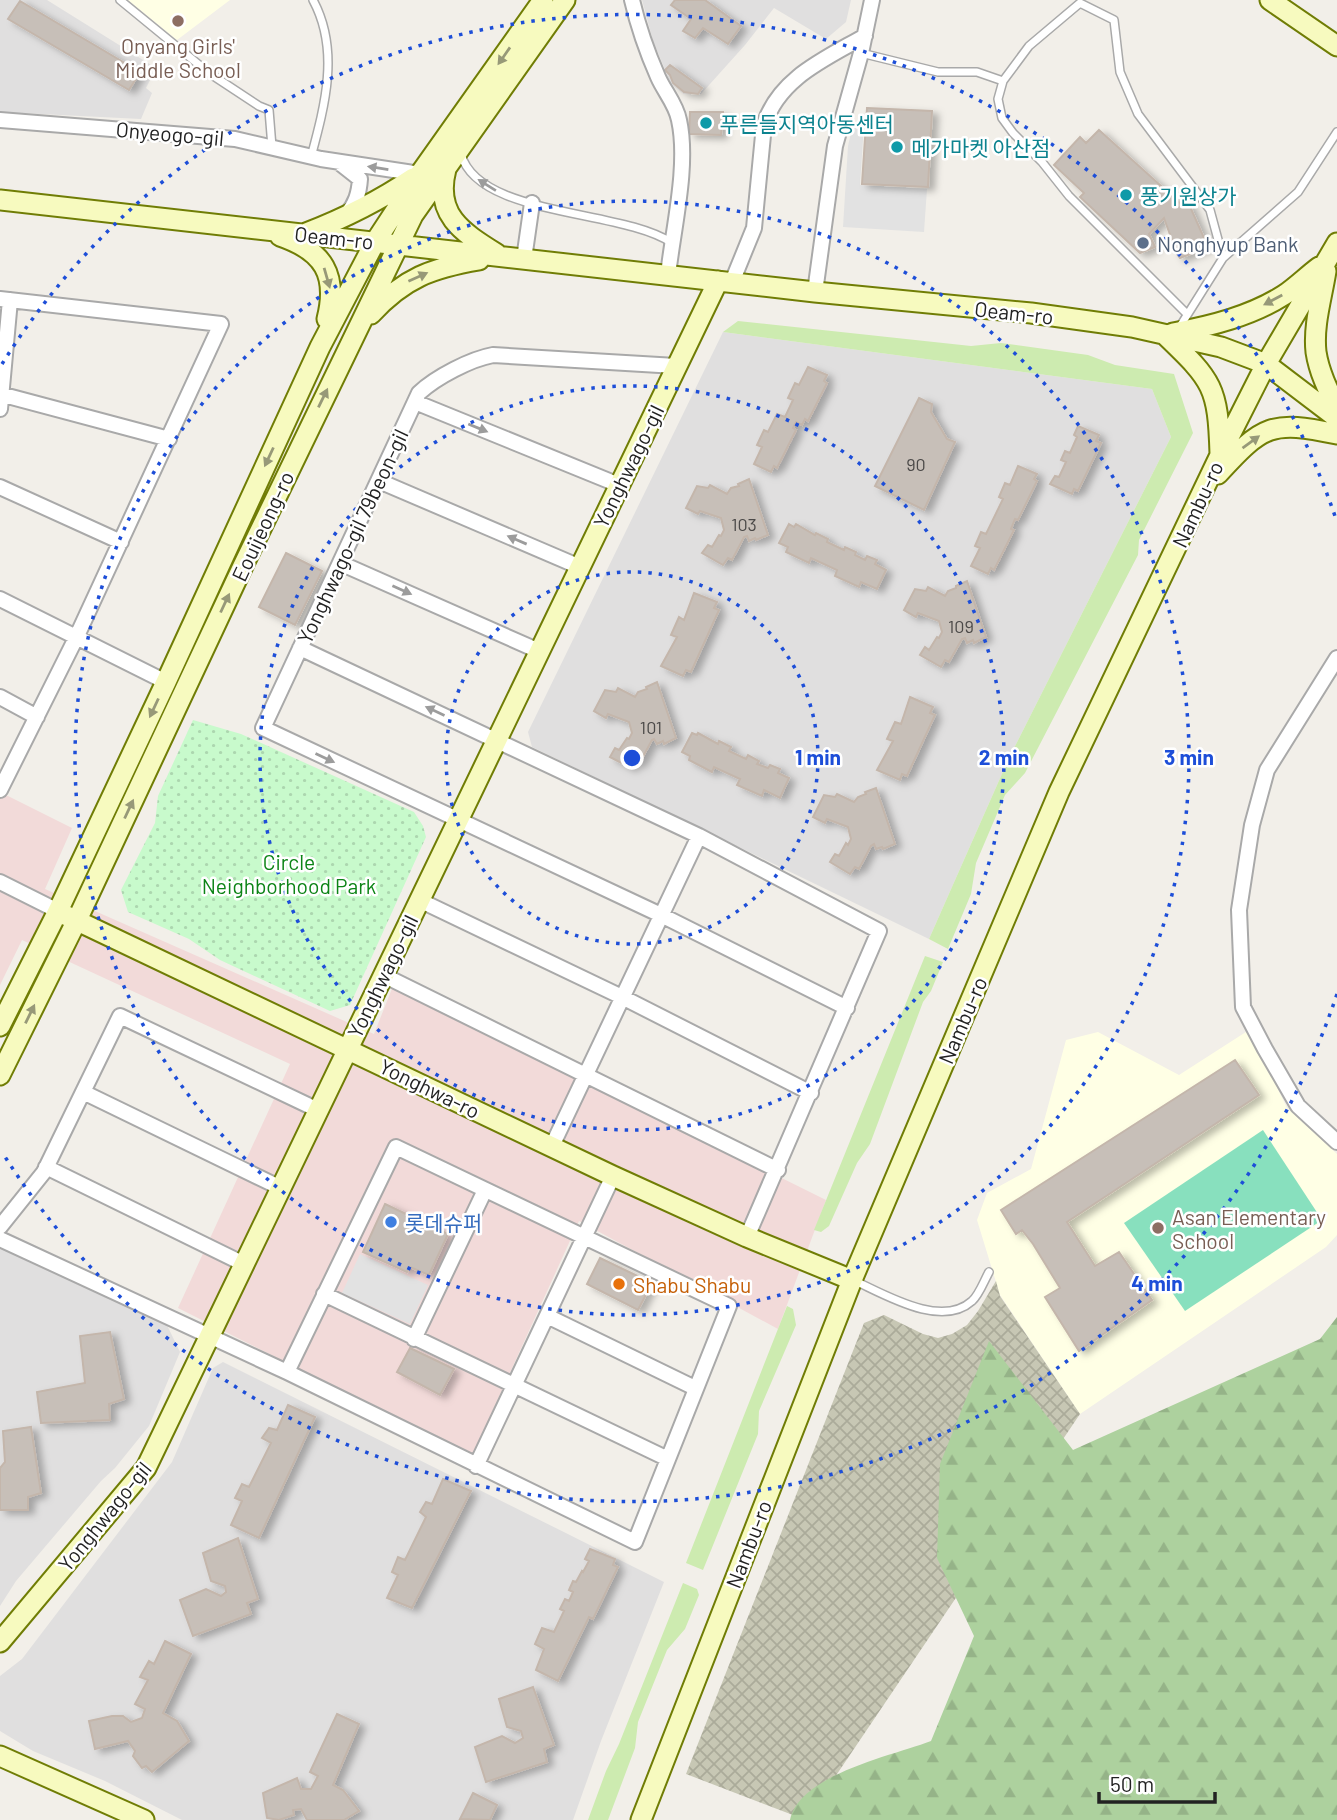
<svg xmlns="http://www.w3.org/2000/svg" width="1337" height="1820" font-family="Barlow,'Noto Sans KR',sans-serif">
	<defs>
		<pattern id="construction-cross-hatch" width="8" height="8" patternUnits="userSpaceOnUse" patternTransform="scale(1.75)"><rect width="8" height="8" fill="#c7c7b4"/><path d="M0 0l8 8M0 8l8-8" fill="none" stroke="#abab9a"/></pattern>
		<pattern id="forest-firs" width="22" height="20" patternUnits="userSpaceOnUse" patternTransform="scale(1.75)"><rect width="22" height="20" fill="#add19e"/><path d="M5 1l3.5 6h-7zM16 11l3.5 6h-7z" fill="#95b388"/></pattern>
		<pattern id="park-dots" width="8" height="8" patternUnits="userSpaceOnUse" patternTransform="scale(1.75)"><rect width="8" height="8" fill="#c8facc"/><path d="M2 2h.1M6 6h.1" fill="none" stroke="#acd6af" stroke-width="1.8" stroke-linecap="round"/></pattern>
		<filter id="shadow"><feDropShadow dx="6" dy="3.5" stdDeviation="3.5" flood-color="#0004"/></filter>
	</defs>
	<rect width="100%" height="100%" fill="#f2efe9"/>
	<!-- residential -->
	<path fill="#e0dfdf" d="M0 0H47L156 68 146 88 152 93 141 119 0 112Z
		M642 0H851L846 22 826 39 774 8 745 45 701 94H684L671 84 653 41Z
		M723 332 1152 389 1171 437 1009 758 929 939 532 747 528 732Z
		M0 1245 164 1319 180 1352 149 1426 115 1468 101 1481 16 1581 0 1606Z
		M223 1362 664 1582 601 1741 573 1820H182L105 1781 33 1751 0 1731V1676L22 1659 172 1462 213 1368Z"/>
	<!-- commercial -->
	<path fill="#f2dad9" d="M0 792 72 828 45 889 374 1034 393 986 826 1200 778 1329 579 1221 472 1456 178 1308 290 1064 22 940 0 985Z"/>
	<!-- education -->
	<path fill="#ffffe5" d="M128 0H230L177 40Z
		M1249 1030 1287 1108 1337 1154V1235L1326 1247 1080 1414 1000 1295 977 1220 987 1193 1031 1169 1066 1040 1098 1032 1179 1075Z"/>
	<!-- construction -->
	<path fill="url(#construction-cross-hatch)" d="M996 1281 1000 1296 1080 1414 806 1820 686 1774 864 1323 884 1315 923 1334 938 1338 952 1334 967 1325 978 1311Z"/>
	<!-- grass -->
	<path fill="#cdebb0" d="M738 321 971 346 1001 343 1088 355 1115 365 1174 374 1193 433 1139 540 1138 555 1025 773 1005 795 976 863 971 894 948 949 929 939 1009 758 1171 437 1152 389 723 332Z
		M925 956 943 962 931 991 923 1002 870 1144 857 1163 829 1226 821 1232 814 1230Z
		M787 1306 793 1309 796 1325 759 1411 758 1434 703 1570 686 1563Z
		M683 1583 697 1589 699 1595 685 1629 667 1650 638 1722 635 1748 608 1820H588L606 1771 619 1744Z"/>
	<!-- forest -->
	<path fill="url(#forest-firs)" d="M1337 1317V1820H790C800 1774 892 1756 931 1741L974 1636 937 1558 940 1464 989 1341 1073 1450 1320 1339Z"/>
	<!-- park -->
	<path fill="url(#park-dots)" d="M193 720 241 734 414 812 423 826 426 837 350 1005 330 1011 220 960 189 939 128 912 121 890 155 823 158 796Z"/>
	<!-- pitch -->
	<path fill="#88e0be" d="M1263 1130 1322 1220 1185 1311 1124 1223Z"/>
	<!-- parking -->
	<path fill="#e2e2e2" d="M853 124H864L860 185 927 189 924 232 843 227 848 146Z
		M360 1254 428 1285 410 1324 342 1293Z"/>
	<!-- building -->
	<path fill="#c7bfb8" stroke="#c4b6ab" stroke-width="2" filter="url(#shadow)" d="M675 0H705L741 26 728 44 703 28 695 38 683 31 691 19 671 5Z
		M20 1 140 72 129 90 8 19Z
		M670 65 702 88 698 94 684 92 673 83 670 75 665 70Z
		M867 108 932 111 928 187 862 184Z
		M690 112H723L721 135 689 134Z
		M1099 130 1181 204 1188 202 1208 247 1180 258 1177 254 1164 218 1149 234 1155 247 1140 253 1080 197 1084 193 1054 165 1080 137 1086 143Z
		M808 367 827 375 824 381 827 383 808 421 805 419 802 425 796 422 793 428 796 430 777 468 774 466 771 472 754 464 762 447 757 445 764 430 768 432 777 414 785 417 793 400 788 398 795 383 799 385Z
		M919 398 932 404 931 412 947 439 955 442 924 510 875 486Z
		M1078 426 1099 435 1096 441 1101 443 1078 491 1074 489 1072 494 1050 484 1055 476 1059 477 1066 462 1061 460 1065 451 1070 453 1077 437 1074 435Z
		M1018 466 1037 474 1034 479 1037 481 1018 520 1015 519 1011 529 1014 530 994 570 991 568 988 574 971 566 980 548 975 546 981 532 986 534 1003 499 999 497 1005 483 1010 485Z
		M749 479 768 535 756 540 755 538 749 541 747 536 744 537 732 560 728 558 723 565 702 553 708 545 712 547 719 535 721 536 724 530 721 518 700 511 698 514 686 508 697 486 708 488 710 485 727 494 731 488 739 486 738 484Z
		M789 524 794 527 796 524 815 535 816 533 828 539 827 542 844 550 845 547 856 552 855 555 865 560 867 556 877 560 875 564 886 570 877 589 861 582 859 587 835 576 837 570 811 558 809 563 786 552 788 547 779 543Z
		M286 553 322 571 295 625 259 607Z
		M967 581 986 637 974 643 973 640 967 643 965 638 962 639 949 662 945 660 941 667 920 655 925 647 929 650 937 637 939 638 942 632 939 621 918 613 916 617 904 610 915 589 926 591 928 587 945 596 948 591 956 588V586Z
		M694 593 717 602 714 608 719 610 691 672 686 670 683 676 661 666 677 637 671 635 679 617 684 620Z
		M657 682 676 738 664 744 663 741 657 744 654 739 652 740 639 764 635 761 631 768 610 757 615 748 619 750 627 738 629 739 632 733 629 722 608 714 606 718 594 711 605 690 616 692 618 688 635 697 638 692 647 689 646 687Z
		M910 697 933 707 930 713 935 715 907 776 902 774 900 780 877 770 893 741 887 739 895 722 901 724Z
		M692 733 697 735 698 733 718 744 719 741 731 747 729 751 746 759 748 755 759 761 757 764 768 768 770 765 780 769 778 773 789 778 780 798 764 790 762 796 737 785 740 779 714 767 712 772 689 760 690 756 682 752Z
		M876 788 895 844 883 849 882 847 876 849 874 844 871 846 859 869 855 867 850 874 830 862 835 854 839 856 846 843 848 845 851 839 848 827 827 819 825 823 813 817 824 795 835 797 837 794 854 802 858 797 866 794 865 792Z
		M1235 1060 1259 1095 1067 1222 1095 1266 1119 1252 1152 1300 1079 1351 1045 1297 1060 1288 1033 1244 1022 1230 1016 1234 1001 1210Z
		M385 1204 448 1234 429 1275 410 1267 407 1272 363 1252Z
		M600 1258 652 1283 638 1310 587 1284Z
		M110 1332 124 1399 109 1404 110 1420 41 1423 37 1392 85 1383 80 1336Z
		M410 1348 454 1369 440 1395 397 1372Z
		M288 1405 315 1417 259 1538 231 1525 242 1501 235 1498 242 1484 249 1487 271 1443 262 1438 269 1428 277 1430Z
		M31 1427 41 1493 28 1497V1510H0V1468L5 1462 3 1431Z
		M443 1479 471 1491 412 1608 387 1598 398 1575 392 1572 398 1557 405 1560 426 1517 420 1512 426 1502 432 1504Z
		M238 1538 258 1599 247 1603 251 1614 193 1636 180 1600 206 1589 221 1596 226 1592 225 1586 211 1581 203 1553Z
		M590 1549 615 1559 613 1565 618 1567 593 1619 589 1617 558 1681 536 1670 544 1649 535 1644 542 1628 554 1632 564 1611 560 1609 565 1599 569 1601 573 1592 569 1590 573 1581 576 1582 582 1571 583 1572 589 1561 585 1559Z
		M165 1641 191 1654 163 1713 177 1721 189 1741 152 1772 146 1766 142 1768 133 1756 135 1751 128 1741 95 1749 89 1721 112 1716H123L131 1722 142 1718 145 1709 135 1704 148 1680 140 1677 149 1661 154 1664Z
		M533 1687 554 1745 544 1749 547 1762 486 1782 475 1747 502 1736 515 1743 523 1738 521 1731 507 1727 499 1699Z
		M337 1714 359 1724 333 1785 343 1790 359 1811 344 1820H307L301 1809 293 1810 294 1815 279 1820 267 1818 263 1793 297 1778 301 1789H311L318 1776 310 1772Z
		M473 1793 497 1805 490 1820 460 1819Z"/>
	<g fill="none" stroke-linecap="round" stroke-linejoin="round">
		<defs>
			<path id="lane" d="M120 0 209 73 259 106 269 110 272 147
				M861 53 938 72H977L1003 81 998 99 1002 118 1013 133 1042 162 1069 196 1187 314
				M1003 81 1029 46 1080 3 1114 20 1120 72 1138 114 1210 210 1223 258
				M461 154C478 217 622 209 672 243
				M311 157C325 105 340 50 313 0
				M1179 328 1223 258 1298 192 1337 132
				M853 1280C884 1294 941 1329 972 1301 979 1295 984 1281 989 1272"/>
			<path id="street" d="M632 0C638 26 647 52 658 77 664 91 676 104 679 120 689 165 673 229 668 275
				M0 120 235 139 321 159 420 174
				M341 164 360 179C359 193 356 204 346 215
				M524 259 532 203
				M732 282 754 228 764 125C779 78 825 59 865 36
				M815 292 835 146 861 53 872 0
				M0 299 221 324 76 638 0 790
				M676 366 493 355C471 359 436 377 419 393L263 728 661 915 847 1008
				M0 394 169 439
				M415 402 619 485
				M0 409 10 300
				M379 481 580 567
				M0 487 121 542
				M340 563 539 651
				M0 599 166 682
				M300 648 699 836 879 931 747 1237
				M1337 658 1267 770 1252 825 1239 910 1243 1007 1265 1049 1298 1106 1337 1142
				M0 697 37 717
				M0 882 58 911
				M419 900 622 997 811 1093
				M383 975 778 1170
				M83 1092 281 1188
				M552 1146 699 836
				M46 1167 244 1264
				M0 1227 44 1172 120 1016 318 1110
				M0 1239 287 1372 635 1542 729 1306 396 1147 287 1372
				M324 1294 668 1459
				M547 1316 695 1388
				M414 1339 485 1190
				M476 1466 613 1176"/>
			<path id="secondary" d="M1270 0 1337 46
				M446 169C434 215 462 232 497 254
				M0 200 815 292 1031 313 1132 327 1221 347 1266 364 1337 418
				M306 233C345 218 379 201 413 178
				M280 236C324 251 338 275 327 319
				M1326 271C1322 297 1313 325 1316 352 1319 372 1328 390 1337 408
				M371 314C404 278 432 268 479 260
				M1173 333C1211 326 1251 316 1284 295 1296 287 1307 276 1319 267
				M1165 335C1213 381 1218 387 1220 454
				M1218 474C1263 425 1271 420 1337 434
				M65 915 613 1176 747 1237 852 1280
				M0 1026 58 911 166 682 320 347 375 242 417 178 543 0
				M0 1075 77 920 242 568 413 215 565 0
				M0 1642 146 1468 718 281
				M0 1756 144 1820
				M641 1820 852 1280 1059 792 1222 451 1266 364 1337 243"/>
		</defs>
		<!-- lane casing -->
		<use href="#lane" stroke="#a9a9a9" stroke-width="10"/>
		<!-- street casing -->
		<use href="#street" stroke="#a9a9a9" stroke-width="18"/>
		<!-- secondary casing -->
		<use href="#secondary" stroke="#707d05" stroke-width="23"/>
		<!-- lane -->
		<use href="#lane" stroke="#fff" stroke-width="7"/>
		<!-- street -->
		<use href="#street" stroke="#fff" stroke-width="14"/>
		<!-- secondary -->
		<use href="#secondary" stroke="#f7fabf" stroke-width="19"/>
	</g>
	<!-- one-way arrows -->
	<defs><path id="oneway-solid" d="M-6-.8H1V-3.2L6.5 0L1 3.2V.8H-6Z" transform="scale(1.75)"/></defs>
	<g fill="#979978">
		<use href="#oneway-solid" transform="translate(504 56) rotate(125)"/>
		<use href="#oneway-solid" transform="translate(418 277) rotate(-24)"/>
		<use href="#oneway-solid" transform="translate(327 278) rotate(74)"/>
		<use href="#oneway-solid" transform="translate(1273 300) rotate(152)"/>
		<use href="#oneway-solid" transform="translate(323 398) rotate(-64)"/>
		<use href="#oneway-solid" transform="translate(1251 442) rotate(-36)"/>
		<use href="#oneway-solid" transform="translate(269 457) rotate(115)"/>
		<use href="#oneway-solid" transform="translate(225 603) rotate(-65)"/>
		<use href="#oneway-solid" transform="translate(154 708) rotate(115)"/>
		<use href="#oneway-solid" transform="translate(129 809) rotate(-65)"/>
		<use href="#oneway-solid" transform="translate(30 1014) rotate(-64)"/>
	</g>
	<g fill="#9c9c9c">
		<use href="#oneway-solid" transform="translate(378 168) rotate(-171)"/>
		<use href="#oneway-solid" transform="translate(487 185) rotate(-148)"/>
		<use href="#oneway-solid" transform="translate(478 428) rotate(22)"/>
		<use href="#oneway-solid" transform="translate(517 540) rotate(-157)"/>
		<use href="#oneway-solid" transform="translate(402 590) rotate(24)"/>
		<use href="#oneway-solid" transform="translate(435 711) rotate(-155)"/>
		<use href="#oneway-solid" transform="translate(325 758) rotate(25)"/>
	</g>
	<!-- distance rings -->
	<g fill="none" stroke="#1d4ed8" stroke-width="3.5" stroke-dasharray="3.5 7">
		<circle cx="632" cy="758" r="186"/>
		<circle cx="632" cy="758" r="372"/>
		<circle cx="632" cy="758" r="557"/>
		<path d="M1337 994A743 743 0 0 1 2 1152M2 364A743 743 0 0 1 1337 522"/>
	</g>
	<!-- markers -->
	<g fill="#8d6e63" stroke="#fff" stroke-width="2.5">
		<circle cx="178" cy="21" r="7"/>
		<circle cx="1158" cy="1228" r="7"/>
	</g>
	<g fill="#0f9aa8" stroke="#fff" stroke-width="2.5">
		<circle cx="706" cy="123" r="7"/>
		<circle cx="897" cy="147" r="7"/>
		<circle cx="1126" cy="195" r="7"/>
	</g>
	<circle fill="#5c6f8a" stroke="#fff" stroke-width="2.5" cx="1143" cy="243" r="7"/>
	<circle fill="#3f7fe0" stroke="#fff" stroke-width="2.5" cx="391" cy="1222" r="7"/>
	<circle fill="#e8710a" stroke="#fff" stroke-width="2.5" cx="619" cy="1284" r="7"/>
	<g text-anchor="middle" dominant-baseline="central" stroke-width="5" stroke-linejoin="round" paint-order="stroke">
		<!-- number labels -->
		<g font-size="18" fill="#4b4948">
			<text x="916" y="464">90</text>
			<text x="744" y="524">103</text>
			<text x="961" y="626">109</text>
			<text x="651" y="727">101</text>
		</g>
		<!-- education labels -->
		<g font-size="21" fill="#785e54" stroke="#fff">
			<text x="178" y="45">Onyang Girls'<tspan x="178" dy="24">Middle School</tspan></text>
			<text x="1172" y="1216" text-anchor="start">Asan Elementary<tspan x="1172" dy="24">School</tspan></text>
		</g>
		<!-- culture labels -->
		<g font-size="21" fill="#0d838f" stroke="#fff" text-anchor="start">
			<text x="720" y="123">푸른들지역아동센터</text>
			<text x="911" y="147">메가마켓 아산점</text>
			<text x="1140" y="195">풍기원상가</text>
		</g>
		<!-- street labels -->
		<g font-size="21" fill="#222" stroke="#fff">
			<text transform="translate(170 133) rotate(5)">Onyeogo-gil</text>
			<text transform="translate(334 237) rotate(6)">Oeam-ro</text>
			<text transform="translate(1014 312) rotate(6)">Oeam-ro</text>
			<text transform="translate(628 466) rotate(-64)">Yonghwago-gil</text>
			<text transform="translate(1197 504) rotate(-65)">Nambu-ro</text>
			<text transform="translate(262 526) rotate(-65)">Eouijeong-ro</text>
			<text transform="translate(352 536) rotate(-65)">Yonghwago-gil 79beon-gil</text>
			<text transform="translate(382 976) rotate(-64)">Yonghwago-gil</text>
			<text transform="translate(962 1020) rotate(-67)">Nambu-ro</text>
			<text transform="translate(430 1088) rotate(26)">Yonghwa-ro</text>
			<text transform="translate(104 1516) rotate(-51)">Yonghwago-gil</text>
			<text transform="translate(748 1544) rotate(-69)">Nambu-ro</text>
		</g>
		<!-- service labels -->
		<g font-size="21" fill="#4e5e75" stroke="#fff" text-anchor="start">
			<text x="1157" y="243">Nonghyup Bank</text>
		</g>
		<!-- park labels -->
		<g font-size="21" fill="#0c8416" stroke="#fff">
			<text x="289" y="861">Circle<tspan x="289" dy="24">Neighborhood Park</tspan></text>
		</g>
		<!-- shop labels -->
		<g font-size="21" fill="#366cbe" stroke="#fff" text-anchor="start">
			<text x="405" y="1222">롯데슈퍼</text>
		</g>
		<!-- food labels -->
		<g font-size="21" fill="#c56008" stroke="#fff" text-anchor="start">
			<text x="633" y="1284">Shabu Shabu</text>
		</g>
	</g>
	<circle cx="632" cy="758" r="10" fill="#1d4ed8" stroke="#fff" stroke-width="3.5"/>
	<g font-size="21" text-anchor="middle" font-weight="bold" fill="#1d4ed8" stroke="#fff" stroke-width="5" stroke-linejoin="round" paint-order="stroke">
		<text x="818" y="765">1 min</text>
		<text x="1004" y="765">2 min</text>
		<text x="1189" y="765">3 min</text>
		<text x="1157" y="1291">4 min</text>
	</g>
	<!-- scale -->
	<path d="M1099 1792v10h116v-10" fill="none" stroke="#222222" stroke-width="3.5"/>
	<text x="1110" y="1792" font-size="21" fill="#222222" stroke="#ffffff" stroke-width="5" paint-order="stroke">50 m</text>
</svg>
